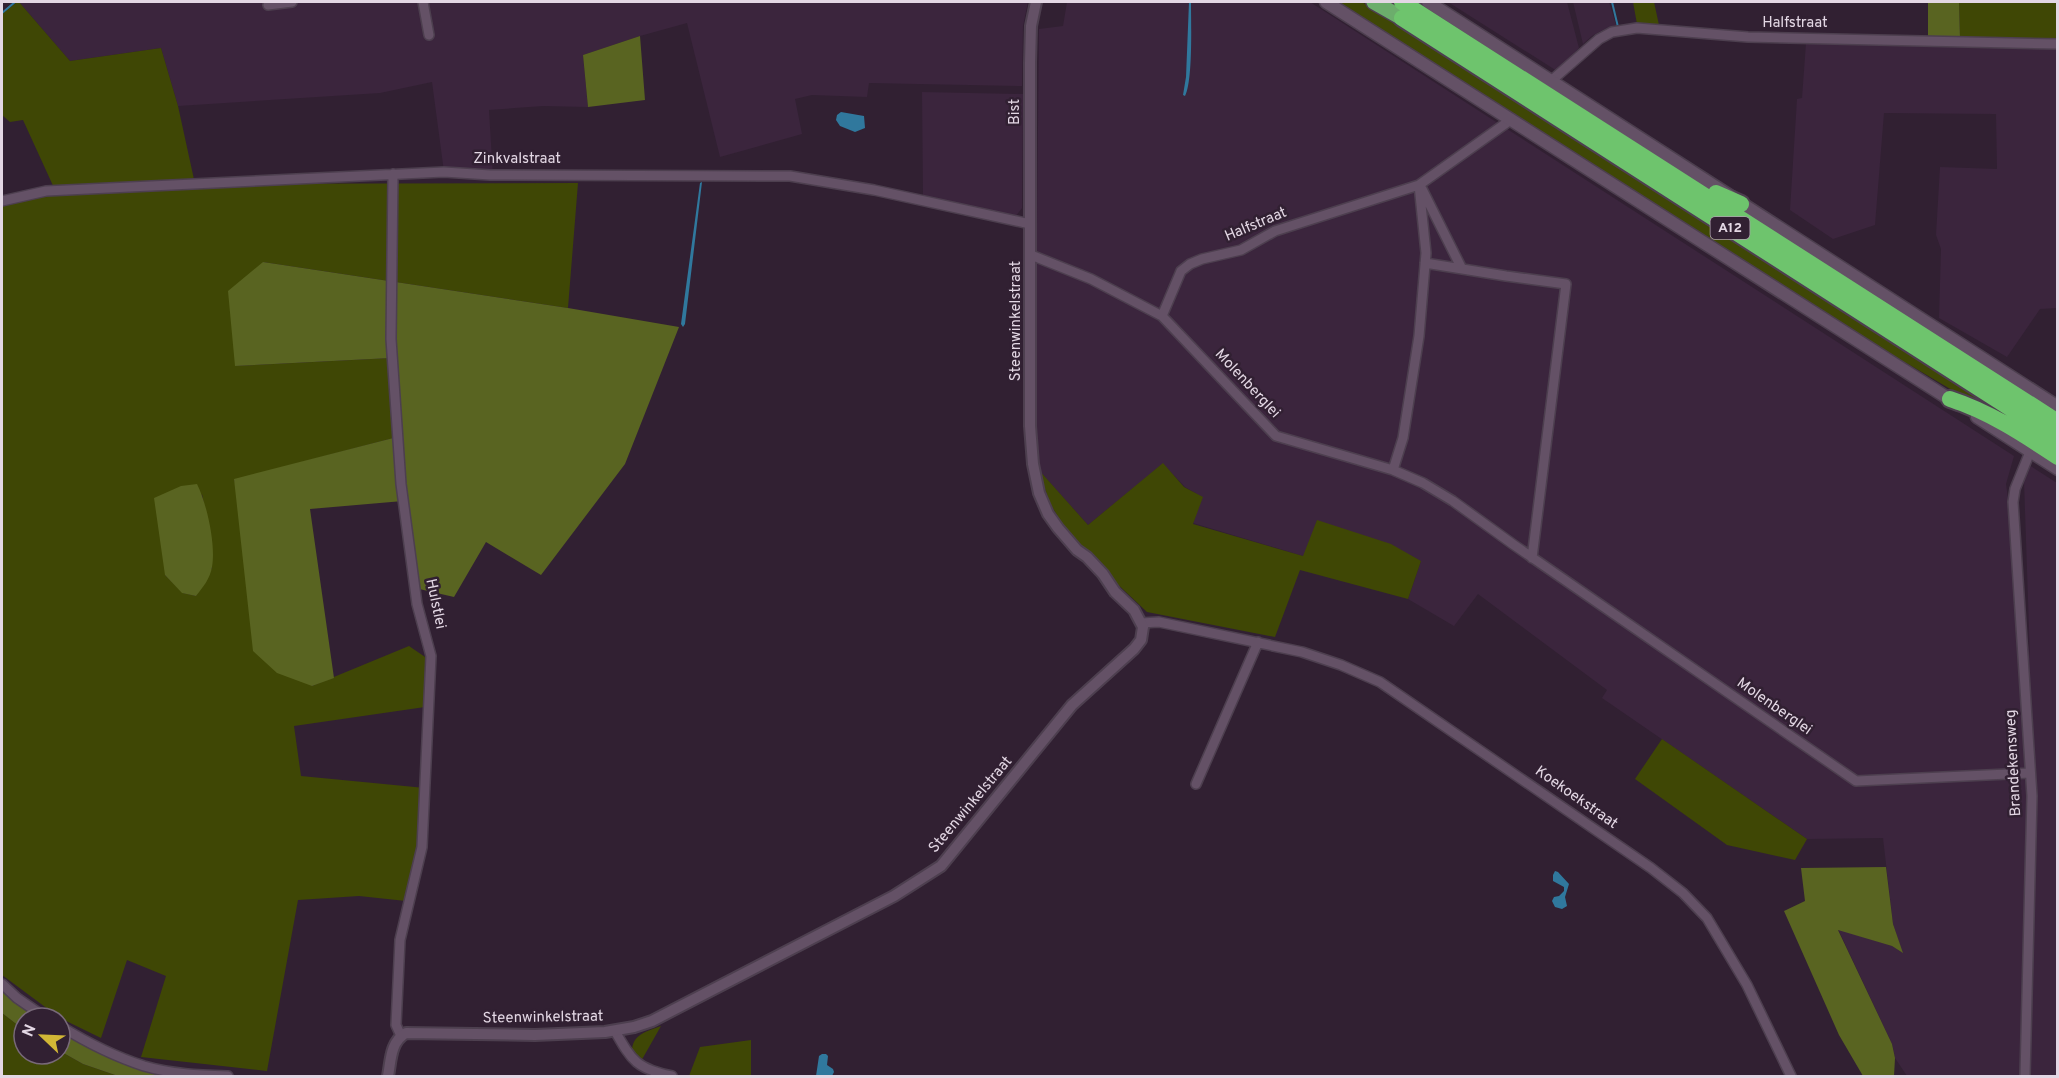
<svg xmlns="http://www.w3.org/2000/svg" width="2059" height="1078" font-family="Overpass,sans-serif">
	<rect width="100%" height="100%" fill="#312032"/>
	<!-- built -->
	<path fill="#3b253d" d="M19 2H1028L1023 26 1022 86 869 83 867 97 812 95 795 99 802 134 720 157 687 23 640 36 583 55 588 107 543 106 489 110 493 177 444 172 432 82 380 93 178 106 161 48 70 61Z
		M1067 2H1310L2014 456 2006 484 2030 658 2024 481 2029 465 2057 483V1076H1907L1895 1058 1892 1044 1838 929 1892 946 1902 952 1893 924 1883 838 1807 839 1602 698 1607 690 1478 594 1454 626 1408 599 1421 561 1303 556 1193 523 1202 497 1185 487 1163 464 1088 525 1033 464 1031 255 1037 223 1039 29 1063 26Z
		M1448 2H1567L1579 48 1557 71Z
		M1573 2H1609L1616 25 1605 29 1592 36 1583 44Z
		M1928 36 2057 42V308L2040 309 2007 357 1939 318 1941 249 1936 235 1940 167 1997 169 1996 114 1884 113 1875 225 1833 239 1790 210 1797 99 1802 98 1806 43Z
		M922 92 1023 94 1022 208 1015 217 923 196Z"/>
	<!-- green -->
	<path fill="#3f4705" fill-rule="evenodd" d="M17 2H19L70 61 161 48 178 106 195 184 578 183 568 308 263 262 235 366 392 358 397 437 234 480 312 686 409 646 428 659 425 707 294 726 301 776 425 788 422 847 406 901 359 896 298 900 267 1071 141 1057 166 976 127 960 101 1038 60 1018 2 975V201L55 190 23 120 10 122 2 115V14ZM202 494 212 546V568L196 596 183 593 165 575Z
		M1336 2H1362L1486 78 1487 82 1533 113 1537 111 2057 447 1957 393 1908 364 1876 349Z
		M1633 2H1654L1659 25 1637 24Z
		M1959 2H2057V42L1960 38Z
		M1163 463 1184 487 1203 497 1193 524 1303 556 1317 520 1391 544 1421 561 1408 599 1300 570 1275 637 1147 612 1112 579 1062 524 1050 503 1038 469 1088 525Z
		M1662 739 1807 839 1795 860 1727 845 1635 779Z
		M2 1013 24 1030V1054H60V1051L83 1064 118 1076H2Z
		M661 1026 640 1063 632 1052C632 1034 646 1032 661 1026Z
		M751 1040V1076H689L700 1047Z"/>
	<!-- forest -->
	<path fill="#596421" d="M1928 2H1959L1960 38 1928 36Z
		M640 36 645 100 588 107 583 55Z
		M263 262 568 308 679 327 625 464 541 575 486 542 454 597 415 588 403 501 310 509 334 678 312 686 277 673 253 651 234 479 397 437 391 358 235 366 228 291Z
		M197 484C207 504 216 545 212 567 210 579 203 587 196 596L182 593 165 575 154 498 181 486Z
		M1886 867 1893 924 1903 953 1892 946 1838 930 1892 1044 1895 1058 1894 1076H1863L1839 1035 1784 911 1805 901 1801 868Z
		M2 988 38 1018H24V1030L2 1013Z
		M60 1031 84 1045 149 1072 183 1076H118L83 1064 60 1051Z"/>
	<!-- water -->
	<path fill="#30789d" d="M1189 2H1191C1191 22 1193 81 1185 96L1183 95 1186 77Z
		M841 112 864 116 865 128 855 132 840 126 836 120 837 115Z
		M702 182 685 324 683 327 681 324 700 183Z
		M1555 871 1558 872 1569 884 1565 897 1567 906 1562 909 1555 907 1552 901 1554 897 1559 896 1564 891V887L1553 881V875Z
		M822 1054H826L828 1056 827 1065 833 1069 834 1072 832 1076H816L819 1056Z"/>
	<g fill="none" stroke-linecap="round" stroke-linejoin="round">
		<!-- stream -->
		<path stroke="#30789d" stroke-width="2" d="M1612 2 1618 27
			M2 13 15 2"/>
		<defs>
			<path id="minor" d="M423 2 429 35
				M268 5 292 2
				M1551 81 1599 39 1612 32 1637 28 1748 37 2058 44
				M393 174 391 339 401 484 417 604 431 656 422 847 400 940 396 1025 401 1036
				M1422 189 1462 269
				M2 201 46 191 444 172 490 175 790 176 874 190 1030 224
				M1031 255 1091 279 1162 316 1276 436 1393 470 1423 483 1453 501 1514 545 1856 781 2030 773
				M1425 263 1506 276 1566 284 1532 558
				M1162 316 1181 271 1190 264 1202 259 1241 250 1275 231 1419 185 1512 119
				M1393 470 1403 438 1419 336 1426 253 1419 185
				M1141 623 1159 622 1302 652 1341 665 1380 682 1651 868 1683 893 1707 918 1747 985 1791 1076
				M1196 784 1258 642
				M2 984 17 998 46 1018
				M60 1026C86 1042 116 1057 144 1066 171 1074 200 1075 228 1076
				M615 1031C632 1061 637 1069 672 1076
				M2025 1076 2032 796 2013 502 2015 489 2030 452"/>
			<path id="tertiary" d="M388 1076C391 1061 390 1042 406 1033L535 1035 605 1032 634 1027 652 1021 894 896 941 866 1072 705 1134 649 1141 640 1143 627 1134 610 1115 592 1103 574 1087 557 1077 550 1058 528 1048 514 1039 493 1033 464 1030 426V63L1031 26 1036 2"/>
			<path id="secondary" d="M1326 2 1957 404
				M1428 2 2058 407
				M1977 417 2058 469"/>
			<path id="trunk" d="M1374 2 1402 18"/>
			<path id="motorway" d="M1402 2 2058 422
				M1402 18 2058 439
				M1716 193 1741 204
				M1950 399C1990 412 2023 434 2058 457"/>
		</defs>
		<!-- minor casing -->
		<use href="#minor" stroke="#4d3f4f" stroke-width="12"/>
		<!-- tertiary casing -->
		<use href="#tertiary" stroke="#4d3f4f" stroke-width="14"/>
		<!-- secondary casing -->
		<use href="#secondary" stroke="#4d3f4f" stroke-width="15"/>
		<!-- trunk casing -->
		<use href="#trunk" stroke="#4d3f4f" stroke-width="18"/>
		<!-- motorway casing -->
		<use href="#motorway" stroke="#4d3f4f" stroke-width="20"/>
		<!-- minor -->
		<use href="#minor" stroke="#645166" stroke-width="9"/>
		<!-- tertiary -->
		<use href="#tertiary" stroke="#645166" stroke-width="10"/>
		<!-- secondary -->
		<use href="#secondary" stroke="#645166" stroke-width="12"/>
		<!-- trunk -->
		<use href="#trunk" stroke="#6cad6c" stroke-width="15"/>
		<!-- motorway -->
		<use href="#motorway" stroke="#6ec46d" stroke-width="16"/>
	</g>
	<g text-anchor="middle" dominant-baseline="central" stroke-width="5" stroke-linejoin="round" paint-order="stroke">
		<!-- shield labels -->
		<rect fill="#312032" stroke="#aea0af" stroke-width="1.5" x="1710.5" y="217" width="39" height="22" rx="4.5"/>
		<g font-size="14" font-weight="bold" fill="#e3d7e4">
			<text x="1730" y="228">A12</text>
		</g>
		<!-- street labels -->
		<g font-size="15" fill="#e3d7e4" stroke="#312032">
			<text x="1795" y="23">Halfstraat</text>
			<text transform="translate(1015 112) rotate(-90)">Bist</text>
			<text x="517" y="159">Zinkvalstraat</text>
			<text transform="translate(1256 225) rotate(-23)">Halfstraat</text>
			<text transform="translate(1016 321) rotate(-90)">Steenwinkelstraat</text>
			<text transform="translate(1247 384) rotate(47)">Molenberglei</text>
			<text transform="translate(435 604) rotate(78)">Hulstlei</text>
			<text transform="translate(1774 707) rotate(35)">Molenberglei</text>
			<text transform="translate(2014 763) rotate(-93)">Brandekensweg</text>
			<text transform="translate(1576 798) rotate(35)">Koekoekstraat</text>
			<text transform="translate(971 805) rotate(-50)">Steenwinkelstraat</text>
			<text transform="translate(543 1018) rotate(-1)">Steenwinkelstraat</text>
		</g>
	</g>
	<!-- border -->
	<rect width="2059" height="1078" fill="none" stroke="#e3d7e4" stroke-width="6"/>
	<!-- north arrow -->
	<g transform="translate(42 1036) rotate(293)"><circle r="28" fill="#312032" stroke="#786979" stroke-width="1.5"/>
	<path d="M0-4.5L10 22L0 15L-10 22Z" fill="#d2b736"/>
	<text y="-9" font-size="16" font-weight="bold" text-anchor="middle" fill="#e3d7e4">N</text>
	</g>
</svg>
